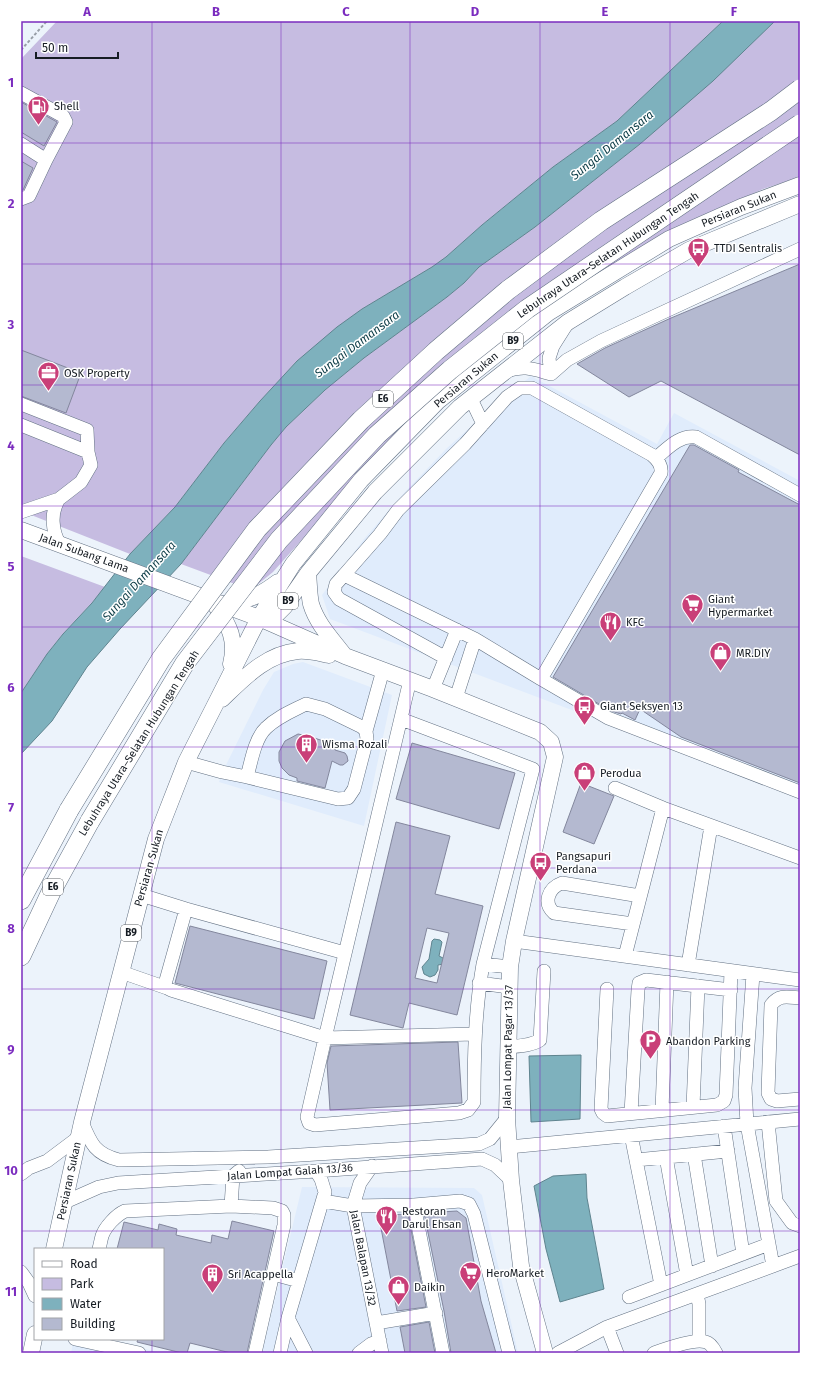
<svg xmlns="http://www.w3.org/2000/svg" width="821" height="1374" font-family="'Fira Sans',sans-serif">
	<rect width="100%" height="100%" fill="#ecf3fb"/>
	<!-- built -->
	<path fill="#e0ecfc" d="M531 376 657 444 674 413 800 481V796L330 619 322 595 364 539 404 493 447 448 493 407Z
		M303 662 392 695 364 826 219 782 225 767 263 690 274 672 293 664Z
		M302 1187 474 1188 482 1195 518 1353H262Z
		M74 1339H99L163 1353H71Z"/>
	<!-- green -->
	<path fill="#c6bce1" d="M57 21H723L617 121 553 167 482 225 446 257 432 267 362 309 297 361 260 401 224 443 175 507 130 554 21 511V59Z
		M775 21H800V177L763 189 682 226 553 315 359 476 273 572 251 590 181 564 271 445 286 427 325 390 364 358 447 297 464 283 479 267 535 227 640 144 664 123Z
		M21 556 105 587C92 604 76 619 62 635 47 653 34 673 21 693Z"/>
	<!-- water -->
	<path fill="#7eb1bd" stroke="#5f848f" d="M723 21H775L713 81 640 144 535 227 479 267 464 283 447 297 364 358 325 390 286 427 271 445 181 564 120 629 87 667 52 721 21 754V693L47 654 63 634 92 603 130 554 175 507 224 443 260 401 297 361 337 327 362 309 432 267 446 257 482 225 553 167 617 121Z
		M434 939 440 940 442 942 439 956 445 959 444 964 438 965V970L435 975 430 977 424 974 422 967 429 959 432 941Z
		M581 1055 580 1119 531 1122 529 1056Z
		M586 1174 587 1198 604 1289 560 1302 546 1249 534 1186 553 1176Z"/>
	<!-- building -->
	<path fill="#b4b9d0" stroke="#83879d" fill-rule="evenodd" d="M21 102 57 122 44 146 21 132Z
		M21 161 33 168 23 190H21Z
		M800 264V455L661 381 629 397 577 364 605 348 671 318Z
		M21 350 81 373 66 413 21 396Z
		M690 445H694L739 470 738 472 800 505V783L681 737 640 709 635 720 622 713 621 714 611 711 553 677Z
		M298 734 308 736 336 745 335 750 345 753 347 756 348 761 343 765H340L332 761 325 788 297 781V778L289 775 282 768 279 761V752L285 741Z
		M412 743 515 773 499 829 396 799Z
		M581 783 614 796 594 844 563 832Z
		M396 822 450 836 435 894 483 906 457 1015 409 1003 403 1028 350 1015ZM427 928 449 933 437 983 415 978Z
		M190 926 327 961 314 1019 175 983Z
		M458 1042 462 1103 330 1110 327 1063 331 1046Z
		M457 1211 466 1218 481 1301 496 1353H451L444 1311 424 1213Z
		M408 1214 426 1307 397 1311 380 1223 386 1215Z
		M232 1221 274 1231 247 1353H231L190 1343 187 1353H182L137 1342 138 1339H163V1249H117L124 1222 158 1230 159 1224 177 1229 176 1235 211 1243 212 1235 228 1239Z
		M429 1322 435 1353H405L400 1327Z"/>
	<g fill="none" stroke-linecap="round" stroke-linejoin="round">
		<defs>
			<path id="minor" d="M21 93 63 116 66 122 46 160 21 144
				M21 199 29 196 46 160
				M506 371C525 365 533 369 551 374
				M551 374 567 360 601 341 800 249
				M551 374 549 358 553 346 565 327
				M520 388H532L652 455C658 460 662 466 661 473L541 679 475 639 344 575 380 534 398 510 465 444 507 397Z
				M471 399 483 424
				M21 404 87 430 88 452 21 425
				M656 458C668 448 679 435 696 437L800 495
				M59 499C50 513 52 531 60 545
				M21 512 59 499 81 482 91 465 88 452
				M344 575 336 584 334 592 339 599 446 658
				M541 679 608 718 800 792
				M433 689 457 630
				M456 698 475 639
				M306 704 325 709 362 727 366 731 367 739 354 789 348 798 338 799 247 777C251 762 255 738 266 728 277 717 292 711 306 704Z
				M401 719 533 769 483 964C475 1010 474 1056 474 1102L468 1110 459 1113 315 1125 309 1123 307 1117 325 1038 410 680
				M366 731 383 670
				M186 762 222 772 247 777
				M615 788 663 808
				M141 895 186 909 345 953
				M186 909 165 984 167 988 171 990 325 1038 474 1034
				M633 924 554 913C543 903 548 888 562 883L640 896
				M514 941 800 980
				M625 956 663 808 800 858
				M483 964 510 967
				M688 965 711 826
				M121 972 167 988
				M753 974 745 1088 747 1124 773 1266
				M479 983 509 987
				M607 989 601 1109 603 1113 607 1116 717 1105 724 1101 726 1095 731 971
				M800 998C788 997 779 994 771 1005L768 1093 771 1099 777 1101 800 1099
				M508 1047C518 1046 531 1046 540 1040L544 971
				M693 1107 698 986
				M662 1110 667 982
				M631 1113 638 990 639 983 646 980 731 990
				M82 1122C91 1144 95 1154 119 1160L268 1157 479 1144 490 1139 507 1118
				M768 1122 776 1201 792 1223 800 1226
				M724 1126 743 1254
				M631 1135 661 1285
				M509 1147 800 1119
				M694 1154 712 1266
				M666 1157 687 1275
				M636 1160 728 1151
				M372 1166 360 1183 353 1206 382 1353
				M21 1174 29 1168 47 1161 79 1137
				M323 1201 353 1206 414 1205 460 1201 469 1204 474 1214 509 1353
				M65 1202 99 1187 118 1183 316 1171 482 1159 495 1165 511 1180
				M414 1205 443 1353
				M231 1206 233 1176 239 1171
				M99 1249C100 1245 101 1240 102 1236 105 1227 116 1215 125 1211L231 1206 273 1208 282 1211 284 1215V1225L255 1353
				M21 1272 29 1283 35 1296
				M273 1274 299 1281
				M697 1294 699 1304V1341
				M629 1297 769 1244
				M288 1318 306 1353
				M376 1323 436 1313
				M607 1327 617 1353
				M75 1339 139 1353
				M280 1353 288 1318 325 1192 321 1179 316 1171
				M359 1353 371 1344 380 1341
				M558 1353 607 1327 800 1256
				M654 1353C665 1349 695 1338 706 1342 710 1343 714 1349 716 1353"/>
			<path id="major" d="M21 530 259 618 345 656 433 689 540 732 551 742 555 757 514 941 510 967 507 1118 511 1180 521 1266 545 1353
				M308 573C309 583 309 595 311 604 317 624 332 639 344 655
				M224 604C249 600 258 597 278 582
				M216 606C229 625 237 640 231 664
				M259 618 277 614 285 606 308 573 375 492 460 407 568 322 625 287 689 250 800 204
				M222 699C244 678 266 654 298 651 308 650 319 653 329 655
				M54 1249 82 1122 156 839 186 762 214 707 259 618 293 564 361 480 438 401 548 313 669 239 741 207 800 185
				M31 1353 35 1334"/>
			<path id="highway" d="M21 900 69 810
				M21 956 51 892 90 821"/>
		</defs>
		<!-- minor casing -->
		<use href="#minor" stroke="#637183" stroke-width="14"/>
		<!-- major casing -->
		<use href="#major" stroke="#637183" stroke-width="17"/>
		<!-- highway casing -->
		<use href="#highway" stroke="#637183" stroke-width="20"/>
		<!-- path -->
		<path stroke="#989fa7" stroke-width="2" stroke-dasharray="3 2" stroke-linecap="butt" d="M21 50 47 21
			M585 784 590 768"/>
		<!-- minor -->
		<use href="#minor" stroke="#fff" stroke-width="13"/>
		<!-- major -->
		<use href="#major" stroke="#fff" stroke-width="16"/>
		<!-- highway -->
		<use href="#highway" stroke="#fff" stroke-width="19"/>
		<defs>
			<path id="highway-bridge" d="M69 810 161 659 257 529 361 420 436 351 508 290 601 221 771 111 800 89
				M90 821 185 663 279 540 377 435 450 370 527 309 800 124"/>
		</defs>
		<!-- highway-bridge casing -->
		<use href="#highway-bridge" stroke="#637183" stroke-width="20" stroke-linecap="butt"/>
		<!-- highway-bridge -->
		<use href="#highway-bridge" stroke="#fff" stroke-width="19"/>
	</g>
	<!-- grid -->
	<path fill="none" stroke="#7b2cbf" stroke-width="1" stroke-opacity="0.55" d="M152 21V1249M281 21V1353M410 21V1353M540 21V1353M670 21V1353M21 143H800M21 264H800M21 385H800M21 506H800M21 627H800M21 747H800M21 868H800M21 989H800M21 1110H800M21 1231H800M152 1339V1353"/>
	<!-- icons -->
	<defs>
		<symbol id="fuel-pin" viewBox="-11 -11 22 30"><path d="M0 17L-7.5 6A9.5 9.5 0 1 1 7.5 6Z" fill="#c93f78" stroke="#fff"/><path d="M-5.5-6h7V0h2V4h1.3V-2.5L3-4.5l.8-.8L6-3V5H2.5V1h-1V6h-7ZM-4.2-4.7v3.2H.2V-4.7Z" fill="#fff"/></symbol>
		<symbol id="bus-pin" viewBox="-11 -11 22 30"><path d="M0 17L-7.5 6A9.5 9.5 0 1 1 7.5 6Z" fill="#c93f78" stroke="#fff"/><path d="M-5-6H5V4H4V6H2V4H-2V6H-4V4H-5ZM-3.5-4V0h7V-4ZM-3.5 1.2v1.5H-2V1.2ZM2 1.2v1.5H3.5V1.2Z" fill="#fff"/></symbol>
		<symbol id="office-pin" viewBox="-11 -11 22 30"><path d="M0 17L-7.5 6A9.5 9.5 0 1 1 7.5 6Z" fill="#c93f78" stroke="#fff"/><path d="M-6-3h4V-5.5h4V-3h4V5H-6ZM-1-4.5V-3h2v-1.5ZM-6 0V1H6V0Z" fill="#fff"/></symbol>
		<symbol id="supermarket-pin" viewBox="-11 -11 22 30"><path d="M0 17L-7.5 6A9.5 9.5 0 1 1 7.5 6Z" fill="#c93f78" stroke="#fff"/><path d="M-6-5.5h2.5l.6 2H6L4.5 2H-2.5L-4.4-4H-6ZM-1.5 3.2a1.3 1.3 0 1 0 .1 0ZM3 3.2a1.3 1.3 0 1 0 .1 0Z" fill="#fff"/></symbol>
		<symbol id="restaurant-pin" viewBox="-11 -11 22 30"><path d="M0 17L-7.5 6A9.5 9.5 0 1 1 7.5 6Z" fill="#c93f78" stroke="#fff"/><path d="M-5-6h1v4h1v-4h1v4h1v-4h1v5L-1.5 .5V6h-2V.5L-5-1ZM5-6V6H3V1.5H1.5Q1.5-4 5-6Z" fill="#fff"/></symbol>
		<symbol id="shop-pin" viewBox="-11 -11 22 30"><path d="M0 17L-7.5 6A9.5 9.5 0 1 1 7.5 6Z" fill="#c93f78" stroke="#fff"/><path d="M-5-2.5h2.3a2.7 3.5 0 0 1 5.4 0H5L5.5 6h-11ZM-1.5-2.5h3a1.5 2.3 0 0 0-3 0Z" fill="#fff"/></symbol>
		<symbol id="building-pin" viewBox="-11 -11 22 30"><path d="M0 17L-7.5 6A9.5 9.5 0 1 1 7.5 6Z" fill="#c93f78" stroke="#fff"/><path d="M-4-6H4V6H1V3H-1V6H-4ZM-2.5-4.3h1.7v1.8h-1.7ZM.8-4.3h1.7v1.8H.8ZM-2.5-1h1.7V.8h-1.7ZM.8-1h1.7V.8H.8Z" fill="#fff"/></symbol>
		<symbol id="parking-pin" viewBox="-11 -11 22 30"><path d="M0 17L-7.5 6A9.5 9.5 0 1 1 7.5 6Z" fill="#c93f78" stroke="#fff"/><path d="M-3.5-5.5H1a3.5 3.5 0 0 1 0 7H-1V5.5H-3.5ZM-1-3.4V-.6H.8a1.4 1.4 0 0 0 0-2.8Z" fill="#fff"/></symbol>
	</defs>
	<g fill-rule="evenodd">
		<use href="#fuel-pin" x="26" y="94" width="25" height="34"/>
		<use href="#bus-pin" x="686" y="236" width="25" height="34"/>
		<use href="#office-pin" x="36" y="360" width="25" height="34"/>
		<use href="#supermarket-pin" x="680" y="592" width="25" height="34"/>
		<use href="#restaurant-pin" x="598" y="610" width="25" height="34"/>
		<use href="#shop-pin" x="708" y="640" width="25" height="34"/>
		<use href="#bus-pin" x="572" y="694" width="25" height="34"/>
		<use href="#building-pin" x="294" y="732" width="25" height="34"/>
		<use href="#shop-pin" x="572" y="760" width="25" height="34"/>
		<use href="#bus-pin" x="528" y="850" width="25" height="34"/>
		<use href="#parking-pin" x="638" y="1028" width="25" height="34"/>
		<use href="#restaurant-pin" x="374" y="1204" width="25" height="34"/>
		<use href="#supermarket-pin" x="458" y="1260" width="25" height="34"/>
		<use href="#building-pin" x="200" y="1262" width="25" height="34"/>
		<use href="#shop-pin" x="386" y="1274" width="25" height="34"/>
	</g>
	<g text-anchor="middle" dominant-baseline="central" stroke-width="3" stroke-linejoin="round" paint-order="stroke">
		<!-- shield labels -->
		<g fill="#fff" stroke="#5c6065" stroke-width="1">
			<rect x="503" y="333" width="20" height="16" rx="3"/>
			<rect x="373" y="391" width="20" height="16" rx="3"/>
			<rect x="278" y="593" width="20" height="16" rx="3"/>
			<rect x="43" y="879" width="20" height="16" rx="3"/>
			<rect x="121" y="925" width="20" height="16" rx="3"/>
		</g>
		<g font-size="10" font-weight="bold" fill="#161c23">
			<text x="513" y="341">B9</text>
			<text x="383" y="399">E6</text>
			<text x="288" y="601">B9</text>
			<text x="53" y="887">E6</text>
			<text x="131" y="933">B9</text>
		</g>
		<!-- poi labels -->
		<g font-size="11" fill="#161c23" stroke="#fff" text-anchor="start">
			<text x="54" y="106">Shell</text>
			<text x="714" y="248">TTDI Sentralis</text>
			<text x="64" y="373">OSK Property</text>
			<text x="708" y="599">Giant<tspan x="708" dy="13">Hypermarket</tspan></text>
			<text x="626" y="622">KFC</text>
			<text x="736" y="653">MR.DIY</text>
			<text x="600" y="706">Giant Seksyen 13</text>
			<text x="322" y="744">Wisma Rozali</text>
			<text x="600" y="773">Perodua</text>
			<text x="556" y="856">Pangsapuri<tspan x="556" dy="13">Perdana</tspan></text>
			<text x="666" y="1041">Abandon Parking</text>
			<text x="402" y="1211">Restoran<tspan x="402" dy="13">Darul Ehsan</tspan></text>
			<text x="486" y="1273">HeroMarket</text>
			<text x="228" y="1274">Sri Acappella</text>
			<text x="414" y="1287">Daikin</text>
		</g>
		<!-- street labels -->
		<g font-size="11" fill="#161c23" stroke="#fff">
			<text transform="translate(739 209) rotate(-22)">Persiaran Sukan</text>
			<text transform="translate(608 255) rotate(-34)">Lebuhraya Utara–Selatan Hubungan Tengah</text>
			<text transform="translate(466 380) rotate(-40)">Persiaran Sukan</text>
			<text transform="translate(84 553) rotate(20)">Jalan Subang Lama</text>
			<text transform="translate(139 743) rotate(-58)">Lebuhraya Utara–Selatan Hubungan Tengah</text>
			<text transform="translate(149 868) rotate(-74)">Persiaran Sukan</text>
			<text transform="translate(508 1047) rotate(-89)">Jalan Lompat Pagar 13/37</text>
			<text transform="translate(290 1172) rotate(-4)">Jalan Lompat Galah 13/36</text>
			<text transform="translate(69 1181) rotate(-78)">Persiaran Sukan</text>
			<text transform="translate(363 1258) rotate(79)">Jalan Balapan 13/32</text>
		</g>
		<!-- water labels -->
		<g font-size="12" font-style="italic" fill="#0c3c46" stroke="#fff">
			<text transform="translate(612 145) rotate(-39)">Sungai Damansara</text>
			<text transform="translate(357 344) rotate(-37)">Sungai Damansara</text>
			<text transform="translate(139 581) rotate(-48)">Sungai Damansara</text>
		</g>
	</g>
	<!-- border -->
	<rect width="821" height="1374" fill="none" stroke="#ffffff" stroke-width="44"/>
	<!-- legend -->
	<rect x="34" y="1248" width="130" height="92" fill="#ffffff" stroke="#a2a4a7"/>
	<rect x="42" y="1261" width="20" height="6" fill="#ffffff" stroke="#a2a4a7"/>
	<text x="70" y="1268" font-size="12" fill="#161c23">Road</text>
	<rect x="42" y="1278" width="20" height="12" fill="#c6bce1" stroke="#a2a4a7"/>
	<text x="70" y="1288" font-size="12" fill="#161c23">Park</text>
	<rect x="42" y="1298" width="20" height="12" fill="#7eb1bd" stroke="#a2a4a7"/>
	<text x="70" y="1308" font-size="12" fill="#161c23">Water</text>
	<rect x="42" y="1318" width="20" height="12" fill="#b4b9d0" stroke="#a2a4a7"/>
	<text x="70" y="1328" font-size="12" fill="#161c23">Building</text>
	<!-- scale -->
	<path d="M36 52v6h82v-6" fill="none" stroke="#161c23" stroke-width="2"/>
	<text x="42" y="52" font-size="12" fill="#161c23" stroke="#ffffff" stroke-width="3" paint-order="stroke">50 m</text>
	<rect x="22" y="22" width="777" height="1330" fill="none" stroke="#7b2cbf" stroke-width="1.5"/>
	<g font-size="13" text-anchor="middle" font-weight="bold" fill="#7b2cbf">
		<text x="87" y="16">A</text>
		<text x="216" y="16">B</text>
		<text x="346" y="16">C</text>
		<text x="475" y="16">D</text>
		<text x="605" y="16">E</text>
		<text x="734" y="16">F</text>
		<text x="11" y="87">1</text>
		<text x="11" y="208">2</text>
		<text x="11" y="329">3</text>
		<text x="11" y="450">4</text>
		<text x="11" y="571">5</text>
		<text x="11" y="692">6</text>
		<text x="11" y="812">7</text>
		<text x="11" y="933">8</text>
		<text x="11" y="1054">9</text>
		<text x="11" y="1175">10</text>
		<text x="11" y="1296">11</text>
	</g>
</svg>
